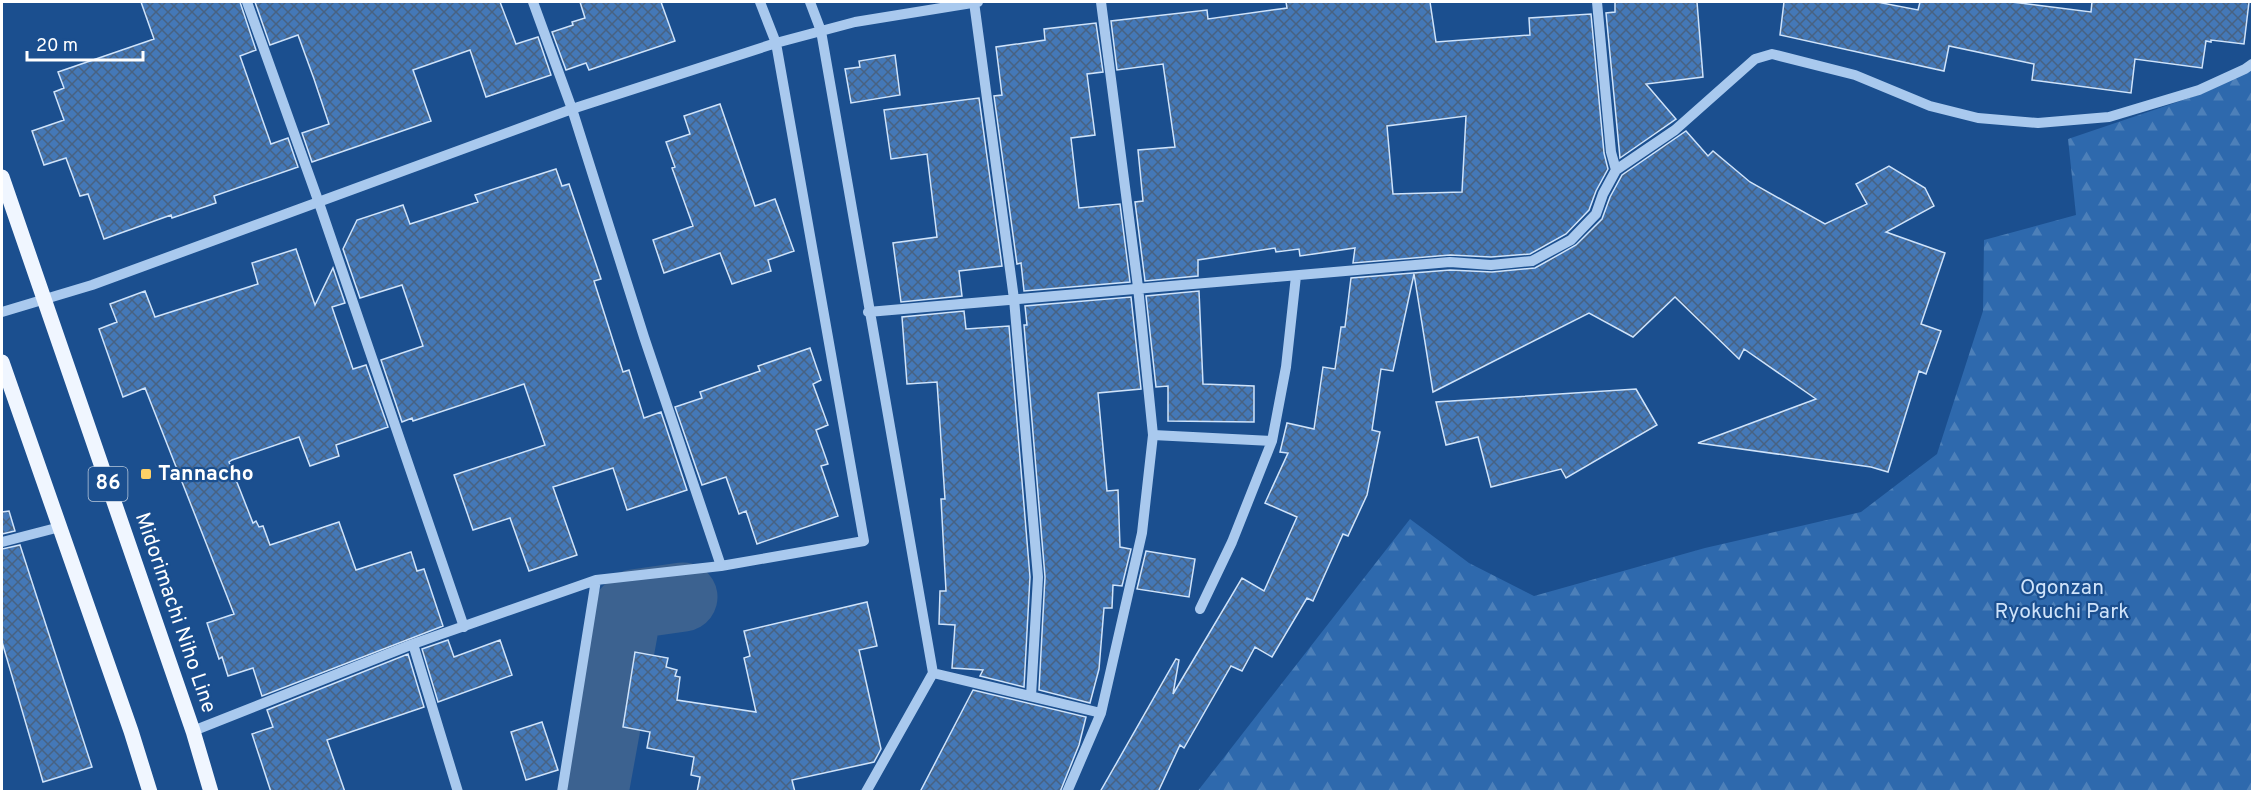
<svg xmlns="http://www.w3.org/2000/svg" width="2254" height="793" font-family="Overpass,sans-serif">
	<defs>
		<pattern id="forest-firs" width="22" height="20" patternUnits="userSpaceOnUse" patternTransform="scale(1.5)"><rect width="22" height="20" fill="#2e69ad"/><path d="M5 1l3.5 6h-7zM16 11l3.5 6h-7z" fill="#4d80b9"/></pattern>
		<pattern id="building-cross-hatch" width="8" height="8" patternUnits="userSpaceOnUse" patternTransform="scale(1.5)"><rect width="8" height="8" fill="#4478b7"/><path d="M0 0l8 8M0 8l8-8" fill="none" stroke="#486282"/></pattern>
	</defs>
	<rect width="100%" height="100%" fill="#1b4f8f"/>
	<!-- forest -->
	<path fill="url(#forest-firs)" d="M2252 69V791L1197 792 1410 519 1469 563 1534 596 1705 548 1861 512 1937 454 1983 311 1984 240 2076 215 2068 139 2204 93Z"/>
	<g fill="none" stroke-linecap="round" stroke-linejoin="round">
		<!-- river -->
		<path stroke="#3c6290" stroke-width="69" d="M594 792 627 611 634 604 683 597"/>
	</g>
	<!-- building -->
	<path fill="url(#building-cross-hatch)" stroke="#cfe3fa" stroke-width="1.5" fill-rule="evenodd" d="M141 2H240L256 50 240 56 271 144 288 138 298 167 214 196 216 203 172 218 171 215 104 239 88 194 80 196 66 158 44 165 32 131 64 120 54 92 64 88 58 72 154 39Z
		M255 2H500L516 44 538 37 551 75 486 97 470 50 413 70 431 121 312 162 302 133 329 124 314 79 298 35 270 45Z
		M580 2H661L675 41 589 70 586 63 566 70 552 32 573 25 572 22 585 18Z
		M1286 2H1430L1436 42 1530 35 1529 18 1591 14 1604 153 1608 169 1596 191 1589 210 1566 234 1530 254 1491 257 1450 255 1353 263 1355 248 1300 256 1299 249 1276 252 1275 248 1198 260V276L1145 281 1135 202 1143 201 1138 150 1175 147 1163 64 1117 70 1111 21 1207 10 1208 19 1287 8ZM1466 116 1462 192 1393 194 1387 126Z
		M1615 2H1697L1703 77 1646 84 1676 119 1620 158 1606 13 1615 12Z
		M1784 2H1877L1918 10 1920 2H2012L2091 12 2092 2H2249L2244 44 2211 40V42L2206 41 2202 68 2135 59 2131 93 2032 80 2034 64 1949 46 1944 71 1780 35Z
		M1096 23 1103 72 1087 74 1095 135 1071 138 1079 208 1120 204 1130 282 1024 291 1021 263 1017 264 994 96 1002 95 996 47 1045 40 1044 29Z
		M895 55 900 95 851 103 845 69 860 67 859 61Z
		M979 98 1002 266 959 271 962 296 901 302 893 243 937 237 927 154 891 159 884 110Z
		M720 104 755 206 775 199 794 251 768 260 771 271 732 284 720 253 664 273 653 240 693 226 672 168 675 167 666 142 690 134 684 116Z
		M1686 131 1708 156 1713 151 1750 182 1825 224 1867 204 1856 184 1889 166 1925 188 1934 206 1886 232 1945 253 1921 324 1941 331 1926 374 1919 371 1888 472 1871 467 1698 443 1816 399 1744 349 1739 359 1675 297 1633 337 1589 313 1433 392 1414 274 1393 371 1381 369 1372 430 1380 432 1367 495 1348 536 1343 534 1313 601 1307 598 1272 657 1255 647 1242 671 1231 666 1184 748 1180 745 1158 792H1100L1176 659 1179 660 1173 694 1242 578 1264 591 1297 517 1265 503 1288 453 1280 452 1287 423 1314 429 1323 367 1335 369 1341 327H1345L1351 278 1450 270 1492 272 1535 268 1576 245 1602 219 1610 197 1622 175Z
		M556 169 562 186 569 184 601 279 594 281 623 372 629 370 644 418 661 412 687 490 627 510 613 468 553 487 577 555 529 571 510 518 473 530 454 475 545 445 524 384 413 421 412 418 402 422 381 360 423 346 402 285 360 298 343 249 357 220 403 205 410 224 478 202 475 195Z
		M296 249 315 305 333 268 345 303 332 307 353 369 366 365 388 427 336 445 339 456 310 466 299 437 232 460 229 462 253 523 256 521 259 527 263 526 270 545 339 522 356 570 411 552 417 571 424 569 443 626 262 696 253 668 228 676 222 657 219 659 207 623 234 614 145 388 123 397 99 329 117 322 110 304 145 291 155 317 258 284 252 263Z
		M1199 291 1203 384 1254 386V422L1168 421V386L1156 387 1146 296Z
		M1131 297 1141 389 1098 393 1107 491 1118 490 1120 547 1131 549 1122 586 1113 585 1112 608H1104L1099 669 1090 703 1039 690 1045 577 1024 325H1027L1025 306Z
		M964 311 966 329 1009 326 1030 577 1024 687 980 676 983 670 952 668 955 625 939 624 940 591H946L941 499H945L937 382 907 384 902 317Z
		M810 348 821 380 813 384 828 425 816 430 828 464 821 466 838 516 757 544 746 511 739 514 726 477 702 485 675 407 702 398 700 392 760 371 758 366Z
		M1636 389 1657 425 1566 478 1561 469 1491 487 1478 437 1446 445 1436 402Z
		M9 511 15 531 2 534V512Z
		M20 545 92 767 43 782 2 642V549Z
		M1146 551 1195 559 1189 597 1137 589Z
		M867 602 877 646 859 650 881 749 874 762 792 780 795 792H697L700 777 691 775 694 757 647 748 650 732 623 727 635 652 668 658 666 667 677 670 675 676 680 677 677 700 756 712 744 658 750 656 744 631Z
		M448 640 454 657 500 640 512 675 438 702 422 649Z
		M408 654 424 707 327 740 345 792H271L252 734 273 727 267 710Z
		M973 690 1086 717 1079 745 1060 792H920Z
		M542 722 558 770 526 780 511 732Z"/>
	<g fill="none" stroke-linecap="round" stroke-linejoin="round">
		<!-- minor -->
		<path stroke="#a9c9ee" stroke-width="10" d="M247 2 319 203 464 627
			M533 2 572 109 644 337 721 566
			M810 2 821 31 933 673 866 792
			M974 2 1014 299 1038 577 1031 696
			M1597 2 1611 152 1616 170
			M2 312 92 285 572 109 776 43 855 22 978 2
			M868 312 1450 262 1491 265 1532 261 1571 240 1596 214 1603 194 1616 170 1675 130 1755 59 1772 54 1855 75 1930 106 1978 118 2038 123 2109 117 2199 90 2245 69 2252 64
			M1153 435 1272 441
			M2 542 60 527
			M1200 609 1232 542 1272 441 1286 367 1296 276
			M413 644 458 792
			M933 673 1101 713
			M193 731 413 644 596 580 721 566 864 541 776 43 760 2
			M562 792 596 580
			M1067 792 1101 713 1142 533 1153 435 1138 287 1101 2"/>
		<!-- major -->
		<path stroke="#f0f6ff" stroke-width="15" d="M2 177 193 731 211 792
			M2 362 131 731 150 792"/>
	</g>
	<!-- markers -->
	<rect fill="#ffd166" stroke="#1b4f8f" stroke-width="2" x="140" y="468" width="12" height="12" rx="3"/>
	<g text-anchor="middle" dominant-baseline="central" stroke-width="4.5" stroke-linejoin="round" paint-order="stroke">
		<!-- shield labels -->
		<rect fill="#1b4f8f" stroke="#bbcadd" stroke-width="1.5" x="88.5" y="467" width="39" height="34" rx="4.5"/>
		<g font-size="20" font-weight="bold" fill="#fff">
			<text x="108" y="484">86</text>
		</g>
		<!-- poi labels -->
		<g font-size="21" font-weight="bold" fill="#fff" stroke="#1b4f8f" text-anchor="start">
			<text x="158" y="474">Tannacho</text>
		</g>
		<!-- park labels -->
		<g font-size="21" fill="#cfe3fa" stroke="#1b4f8f">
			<text x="2062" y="588">Ogonzan<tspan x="2062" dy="24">Ryokuchi Park</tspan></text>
		</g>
		<!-- street labels -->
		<g font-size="21" fill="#fff" stroke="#1b4f8f">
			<text transform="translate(175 613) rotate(71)">Midorimachi Niho Line</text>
		</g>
	</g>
	<!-- border -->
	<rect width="2254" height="793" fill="none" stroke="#ffffff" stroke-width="6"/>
	<!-- scale -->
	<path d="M27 51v9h116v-9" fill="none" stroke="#ffffff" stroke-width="3"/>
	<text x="36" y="51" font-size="18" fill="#ffffff" stroke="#1b4f8f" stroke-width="4.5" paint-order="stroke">20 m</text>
</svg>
